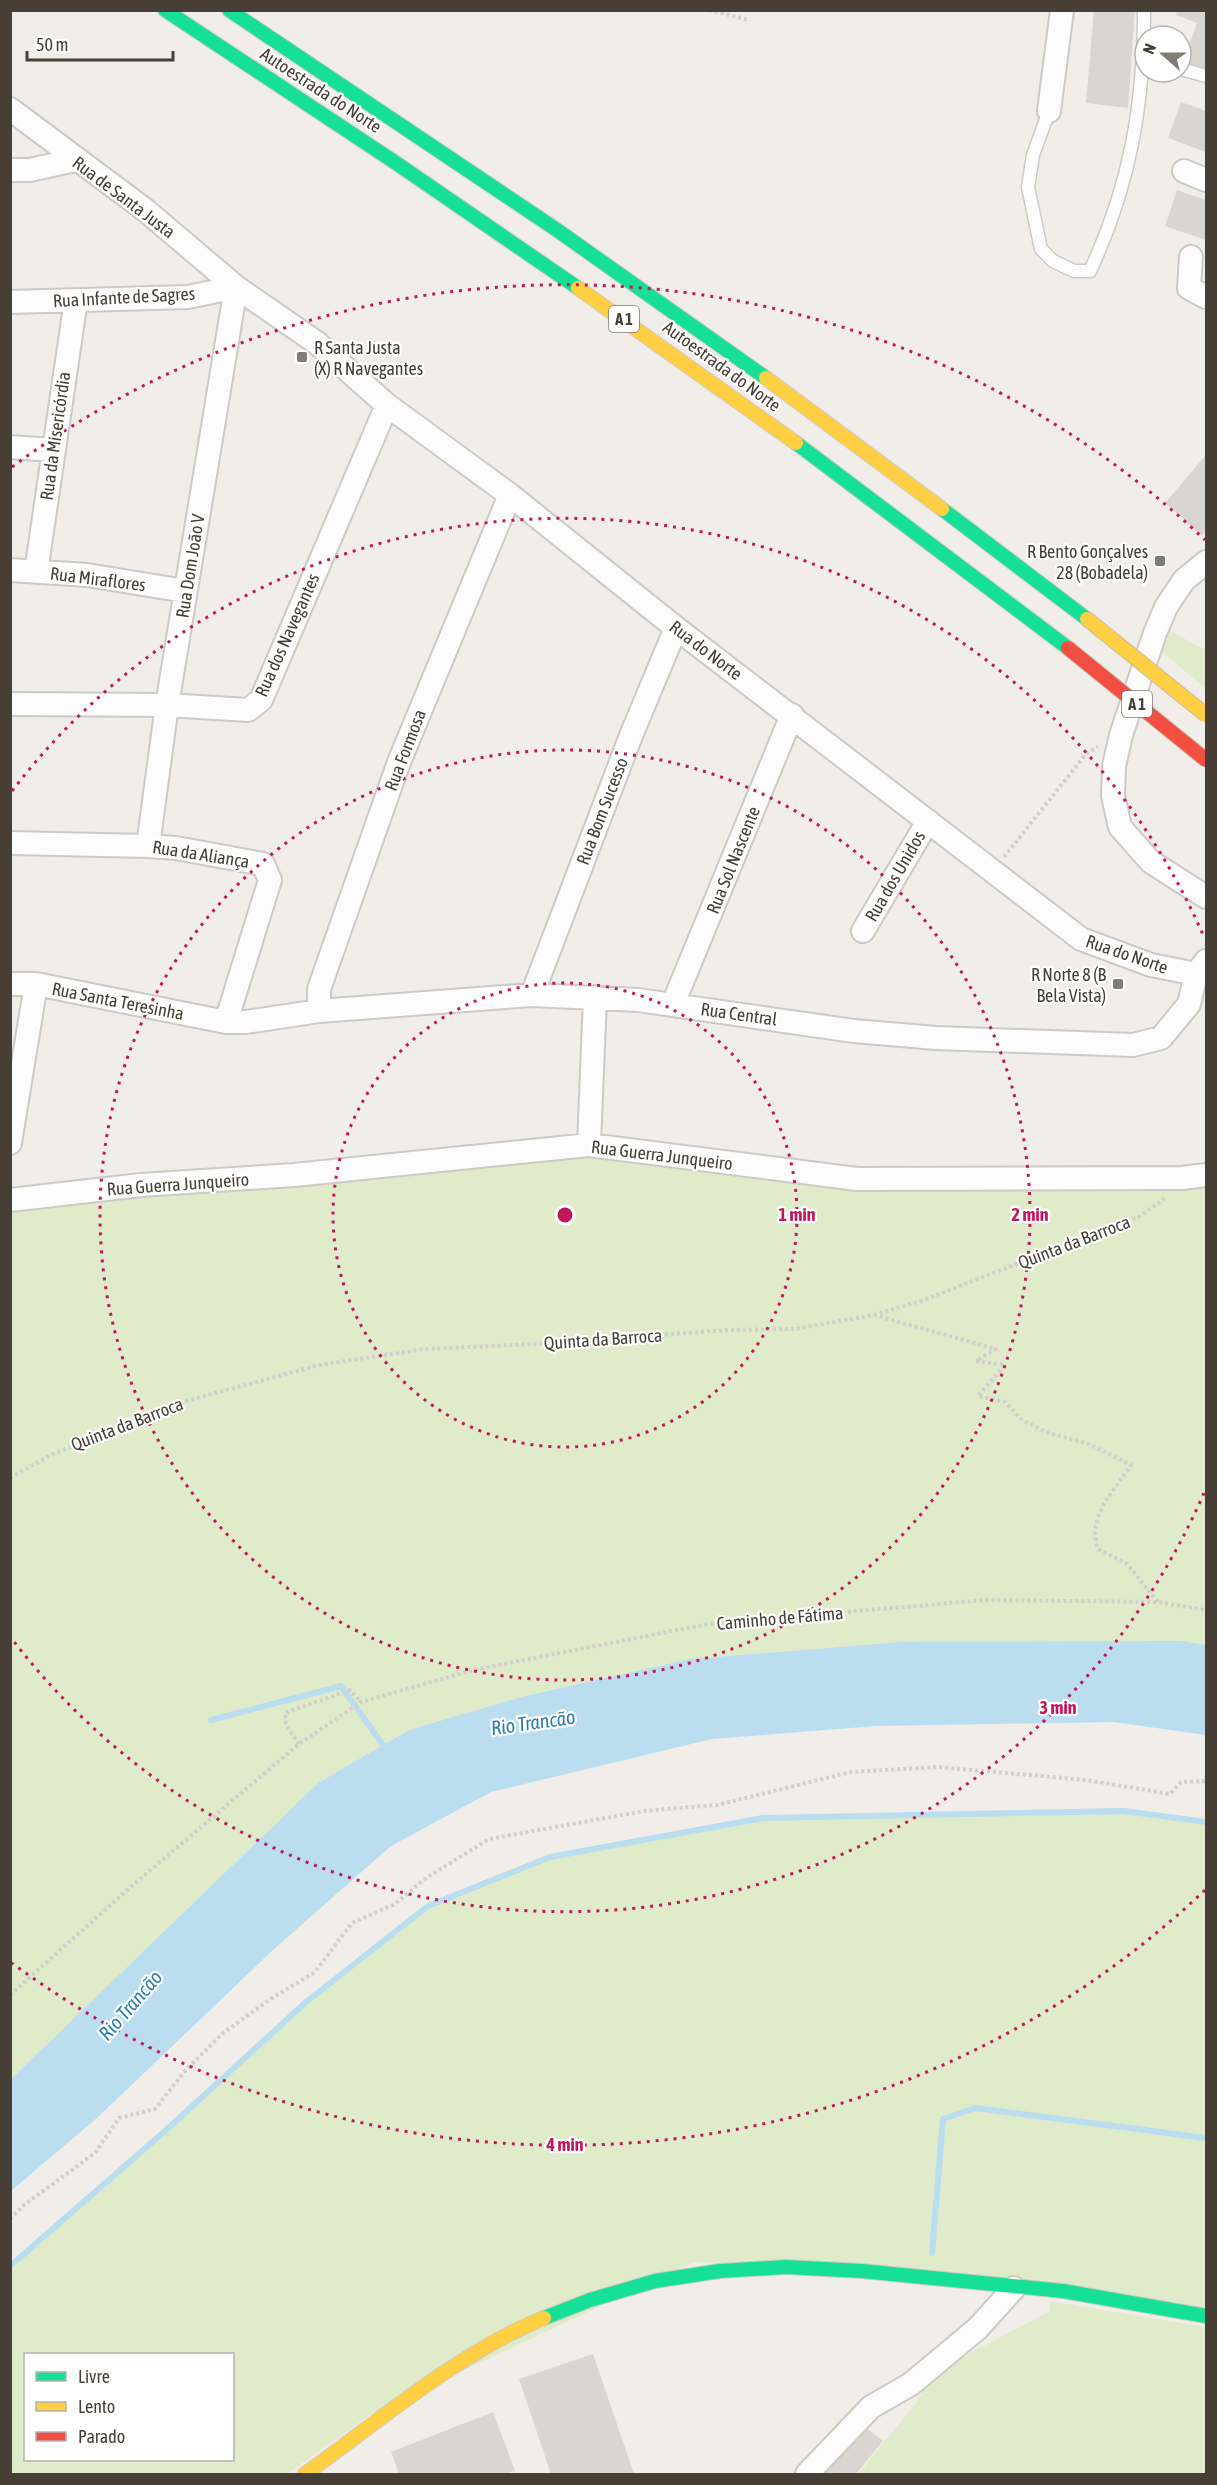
<svg xmlns="http://www.w3.org/2000/svg" width="1217" height="2485" font-family="'Asap Condensed',sans-serif">
	<rect width="100%" height="100%" fill="#f1eeea"/>
	<!-- green -->
	<path fill="#e0ebca" fill-rule="evenodd" d="M1170 631 1206 650V689L1162 652Z
		M589 1145 857 1179 1206 1176V1645L1181 1641 902 1642 690 1659 521 1697 409 1730 318 1783 11 2079V1200Z
		M1124 1811 1206 1822V2310L694 2262 371 2414 287 2474H11L10 2266 165 2131 306 2002 428 1906 550 1857 763 1818ZM26 2354H232V2460H26Z
		M1049 2301 1206 2327V2474H858L916 2403 934 2372 1050 2311Z"/>
	<!-- water -->
	<path fill="#baddf0" d="M1181 1641 1206 1645V1735L1114 1722 876 1726 712 1739 491 1792 391 1846 274 1949 98 2117 11 2191V2079L318 1783 409 1730 521 1697 690 1659 902 1642Z"/>
	<g fill="none" stroke-linecap="round" stroke-linejoin="round">
		<!-- stream -->
		<path stroke="#baddf0" stroke-width="6" d="M211 1720 341 1686 383 1745
			M932 2253 943 2119 975 2108 1206 2138
			M10 2266 165 2131 306 2002 428 1906 550 1857 763 1818 1124 1811 1206 1822"/>
	</g>
	<!-- building -->
	<path fill="#d9d5d1" d="M1094 10H1135L1128 108 1086 103Z
		M1177 10H1206V76L1181 67 1197 23 1176 15Z
		M1181 102 1206 111V152L1168 138Z
		M1177 190 1206 200V240L1165 226Z
		M1206 455V531L1202 536 1165 503Z
		M593 2354 634 2474H551L519 2379Z
		M493 2412 515 2471 505 2474H399L391 2452Z
		M860 2423 883 2441 856 2474H818Z"/>
	<g fill="none" stroke-linecap="round" stroke-linejoin="round">
		<defs>
			<path id="lane" d="M1181 69 1206 76
				M1049 111 1033 155 1028 187 1041 249 1053 261 1074 271H1090C1130 186 1144 104 1144 10"/>
			<path id="street" d="M10 109 144 209 236 287 317 343 387 405 510 495 676 628 1081 939 1151 965 1196 974
				M1049 111 1062 10
				M10 170H30L75 160
				M1184 171 1206 180
				M1191 257 1189 288 1206 297
				M10 302 188 297 236 287
				M10 447 53 450
				M1206 562 1184 580 1166 607 1155 633 1121 735 1114 766 1113 796 1120 827 1151 862 1206 897
				M10 570 87 575 185 591
				M36 572 76 300
				M10 704 167 705 248 710 261 700 387 405
				M10 843 148 846 176 848 263 864 270 880 226 1022
				M148 846 167 705 236 287
				M863 931 928 821
				M10 984H36L226 1022H246L319 1011 532 995 638 1000 854 1031 936 1038 1133 1045 1161 1038 1189 1004 1196 974 1206 961
				M532 995 632 733 676 628
				M673 1004 792 715
				M319 1011V989L399 762 510 495
				M10 1143 36 984
				M589 1145 595 997
				M10 1200 141 1185 294 1175 589 1145 857 1179 1182 1178 1206 1175
				M807 2474 871 2407 911 2384 978 2328 1014 2288"/>
			<path id="fast" d="M165 10 396 163 578 288
				M229 10 557 230 766 378
				M796 443 1068 648
				M942 509 1087 619
				M544 2318 590 2300 655 2281 720 2271 786 2267 862 2271 1063 2291 1206 2316"/>
			<path id="slow" d="M578 288 796 443
				M766 378 942 509
				M305 2474C379 2421 460 2352 544 2318"/>
		</defs>
		<!-- lane casing -->
		<use href="#lane" stroke="#cdcac6" stroke-width="15"/>
		<!-- street casing -->
		<use href="#street" stroke="#cdcac6" stroke-width="26"/>
		<!-- fast casing -->
		<use href="#fast" stroke="#d1cbc1" stroke-width="16"/>
		<!-- slow casing -->
		<use href="#slow" stroke="#d1cbc1" stroke-width="16"/>
		<!-- path -->
		<path stroke="#d1cecb" stroke-width="4" stroke-dasharray="3 3" stroke-linecap="butt" d="M709 10 749 20
			M1004 857 1086 754 1098 747
			M874 1315 996 1349 976 1361 1005 1365 978 1396 1005 1402 1022 1420 1048 1433 1086 1443 1131 1465C1115 1490 1086 1517 1098 1549L1127 1564 1158 1602
			M10 1478 51 1455 175 1404 319 1365 425 1349 537 1344 728 1330 795 1329 874 1315 924 1300 1140 1216 1165 1198
			M299 1744 286 1725 285 1713 350 1690 361 1702
			M10 1995 134 1884 299 1744 361 1702 473 1670 708 1624 985 1600 1158 1602 1206 1610
			M10 2219 24 2205 95 2153 119 2118 155 2109 184 2072 222 2034 269 2000 315 1972 352 1923 395 1904 426 1878 489 1839 644 1811 717 1805 851 1772 938 1767 1086 1780 1170 1794 1181 1782 1206 1781"/>
		<!-- lane -->
		<use href="#lane" stroke="#fdfcfc" stroke-width="12"/>
		<!-- street -->
		<use href="#street" stroke="#fdfcfc" stroke-width="22"/>
		<!-- fast -->
		<use href="#fast" stroke="#16e098" stroke-width="14"/>
		<!-- slow -->
		<use href="#slow" stroke="#ffcf43" stroke-width="14"/>
		<defs>
			<path id="slow-bridge" d="M1087 619 1206 715"/>
			<path id="jam-bridge" d="M1068 648 1206 760"/>
		</defs>
		<!-- slow-bridge casing -->
		<use href="#slow-bridge" stroke="#c9baa5" stroke-width="16" stroke-linecap="butt"/>
		<!-- jam-bridge casing -->
		<use href="#jam-bridge" stroke="#c9baa5" stroke-width="16" stroke-linecap="butt"/>
		<!-- slow-bridge -->
		<use href="#slow-bridge" stroke="#ffcf43" stroke-width="14"/>
		<!-- jam-bridge -->
		<use href="#jam-bridge" stroke="#f24e42" stroke-width="14"/>
	</g>
	<!-- distance rings -->
	<g fill="none" stroke="#c2185b" stroke-width="3" stroke-dasharray="3 6">
		<circle cx="565" cy="1215" r="232"/>
		<circle cx="565" cy="1215" r="465"/>
		<path d="M1204 1493A697 697 0 0 1 12 1639M12 791A697 697 0 0 1 1204 937"/>
		<path d="M1205 1890A930 930 0 0 1 12 1963M12 467A930 930 0 0 1 1205 540"/>
	</g>
	<!-- markers -->
	<g fill="#827c75" stroke="#fff" stroke-width="2">
		<rect x="296" y="351" width="12" height="12" rx="3"/>
		<rect x="1154" y="555" width="12" height="12" rx="3"/>
		<rect x="1112" y="978" width="12" height="12" rx="3"/>
	</g>
	<g text-anchor="middle" dominant-baseline="central" stroke-width="4.5" stroke-linejoin="round" paint-order="stroke">
		<!-- shield labels -->
		<g fill="#fff" stroke="#7e7972" stroke-width="1.5">
			<rect x="609" y="306" width="30" height="26" rx="4.5"/>
			<rect x="1122" y="691" width="30" height="26" rx="4.5"/>
		</g>
		<g font-size="16" font-weight="bold" fill="#473f36">
			<text x="624" y="319">A 1</text>
			<text x="1137" y="704">A 1</text>
		</g>
		<!-- street labels -->
		<g font-size="18" fill="#473f36" stroke="#fff">
			<text transform="translate(321 90) rotate(33)">Autoestrada do Norte</text>
			<text transform="translate(124 197) rotate(37)">Rua de Santa Justa</text>
			<text transform="translate(124 297) rotate(-3)">Rua Infante de Sagres</text>
			<text transform="translate(722 366) rotate(36)">Autoestrada do Norte</text>
			<text transform="translate(55 436) rotate(-82)">Rua da Misericórdia</text>
			<text transform="translate(190 566) rotate(-81)">Rua Dom João V</text>
			<text transform="translate(98 579) rotate(7)">Rua Miraflores</text>
			<text transform="translate(287 635) rotate(-66)">Rua dos Navegantes</text>
			<text transform="translate(706 650) rotate(37)">Rua do Norte</text>
			<text transform="translate(405 750) rotate(-69)">Rua Formosa</text>
			<text transform="translate(602 811) rotate(-69)">Rua Bom Sucesso</text>
			<text transform="translate(201 854) rotate(9)">Rua da Aliança</text>
			<text transform="translate(733 860) rotate(-68)">Rua Sol Nascente</text>
			<text transform="translate(895 876) rotate(-60)">Rua dos Unidos</text>
			<text transform="translate(1127 954) rotate(19)">Rua do Norte</text>
			<text transform="translate(118 1001) rotate(11)">Rua Santa Teresinha</text>
			<text transform="translate(739 1014) rotate(8)">Rua Central</text>
			<text transform="translate(662 1155) rotate(7)">Rua Guerra Junqueiro</text>
			<text transform="translate(178 1184) rotate(-4)">Rua Guerra Junqueiro</text>
			<text transform="translate(1074 1242) rotate(-21)">Quinta da Barroca</text>
			<text transform="translate(603 1339) rotate(-4)">Quinta da Barroca</text>
			<text transform="translate(127 1424) rotate(-21)">Quinta da Barroca</text>
			<text transform="translate(780 1618) rotate(-5)">Caminho de Fátima</text>
		</g>
		<!-- poi labels -->
		<g font-size="18" fill="#473f36" stroke="#fff" text-anchor="end">
			<text x="314" y="347" text-anchor="start">R Santa Justa<tspan x="314" dy="21">(X) R Navegantes</tspan></text>
			<text x="1148" y="551">R Bento Gonçalves<tspan x="1148" dy="21">28 (Bobadela)</tspan></text>
			<text x="1106" y="974">R Norte 8 (B<tspan x="1106" dy="21">Bela Vista)</tspan></text>
		</g>
		<!-- water labels -->
		<g font-size="20" font-style="italic" fill="#2b7dad" stroke="#fff">
			<text transform="translate(533 1722) rotate(-8)">Rio Trancão</text>
			<text transform="translate(130 2005) rotate(-49)">Rio Trancão</text>
		</g>
	</g>
	<circle cx="565" cy="1215" r="9" fill="#c2185b" stroke="#fff" stroke-width="3"/>
	<g font-size="18" text-anchor="middle" font-weight="bold" fill="#c2185b" stroke="#fff" stroke-width="4.5" stroke-linejoin="round" paint-order="stroke">
		<text x="797" y="1221">1 min</text>
		<text x="1030" y="1221">2 min</text>
		<text x="1058" y="1714">3 min</text>
		<text x="565" y="2151">4 min</text>
	</g>
	<!-- border -->
	<rect width="1217" height="2485" fill="none" stroke="#473f36" stroke-width="24"/>
	<!-- legend -->
	<rect x="24" y="2353" width="210" height="108" fill="#ffffff" stroke="#b5b2af" stroke-width="1.5"/>
	<rect x="36" y="2372" width="30" height="9" fill="#16e098" stroke="#b5b2af" stroke-width="1.5"/>
	<text x="78" y="2383" font-size="18" fill="#473f36">Livre</text>
	<rect x="36" y="2402" width="30" height="9" fill="#ffcf43" stroke="#b5b2af" stroke-width="1.5"/>
	<text x="78" y="2413" font-size="18" fill="#473f36">Lento</text>
	<rect x="36" y="2432" width="30" height="9" fill="#f24e42" stroke="#b5b2af" stroke-width="1.5"/>
	<text x="78" y="2443" font-size="18" fill="#473f36">Parado</text>
	<!-- north arrow -->
	<g transform="translate(1163 54) rotate(291)"><circle r="28" fill="#ffffff" stroke="#b5b2af" stroke-width="1.5"/>
	<path d="M0-4.5L10 22L0 15L-10 22Z" fill="#827c75"/>
	<text y="-9" font-size="16" font-weight="bold" text-anchor="middle" fill="#473f36">N</text>
	</g>
	<!-- scale -->
	<path d="M27 51v9h146v-9" fill="none" stroke="#473f36" stroke-width="3"/>
	<text x="36" y="51" font-size="18" fill="#473f36" stroke="#ffffff" stroke-width="4.5" paint-order="stroke">50 m</text>
</svg>
